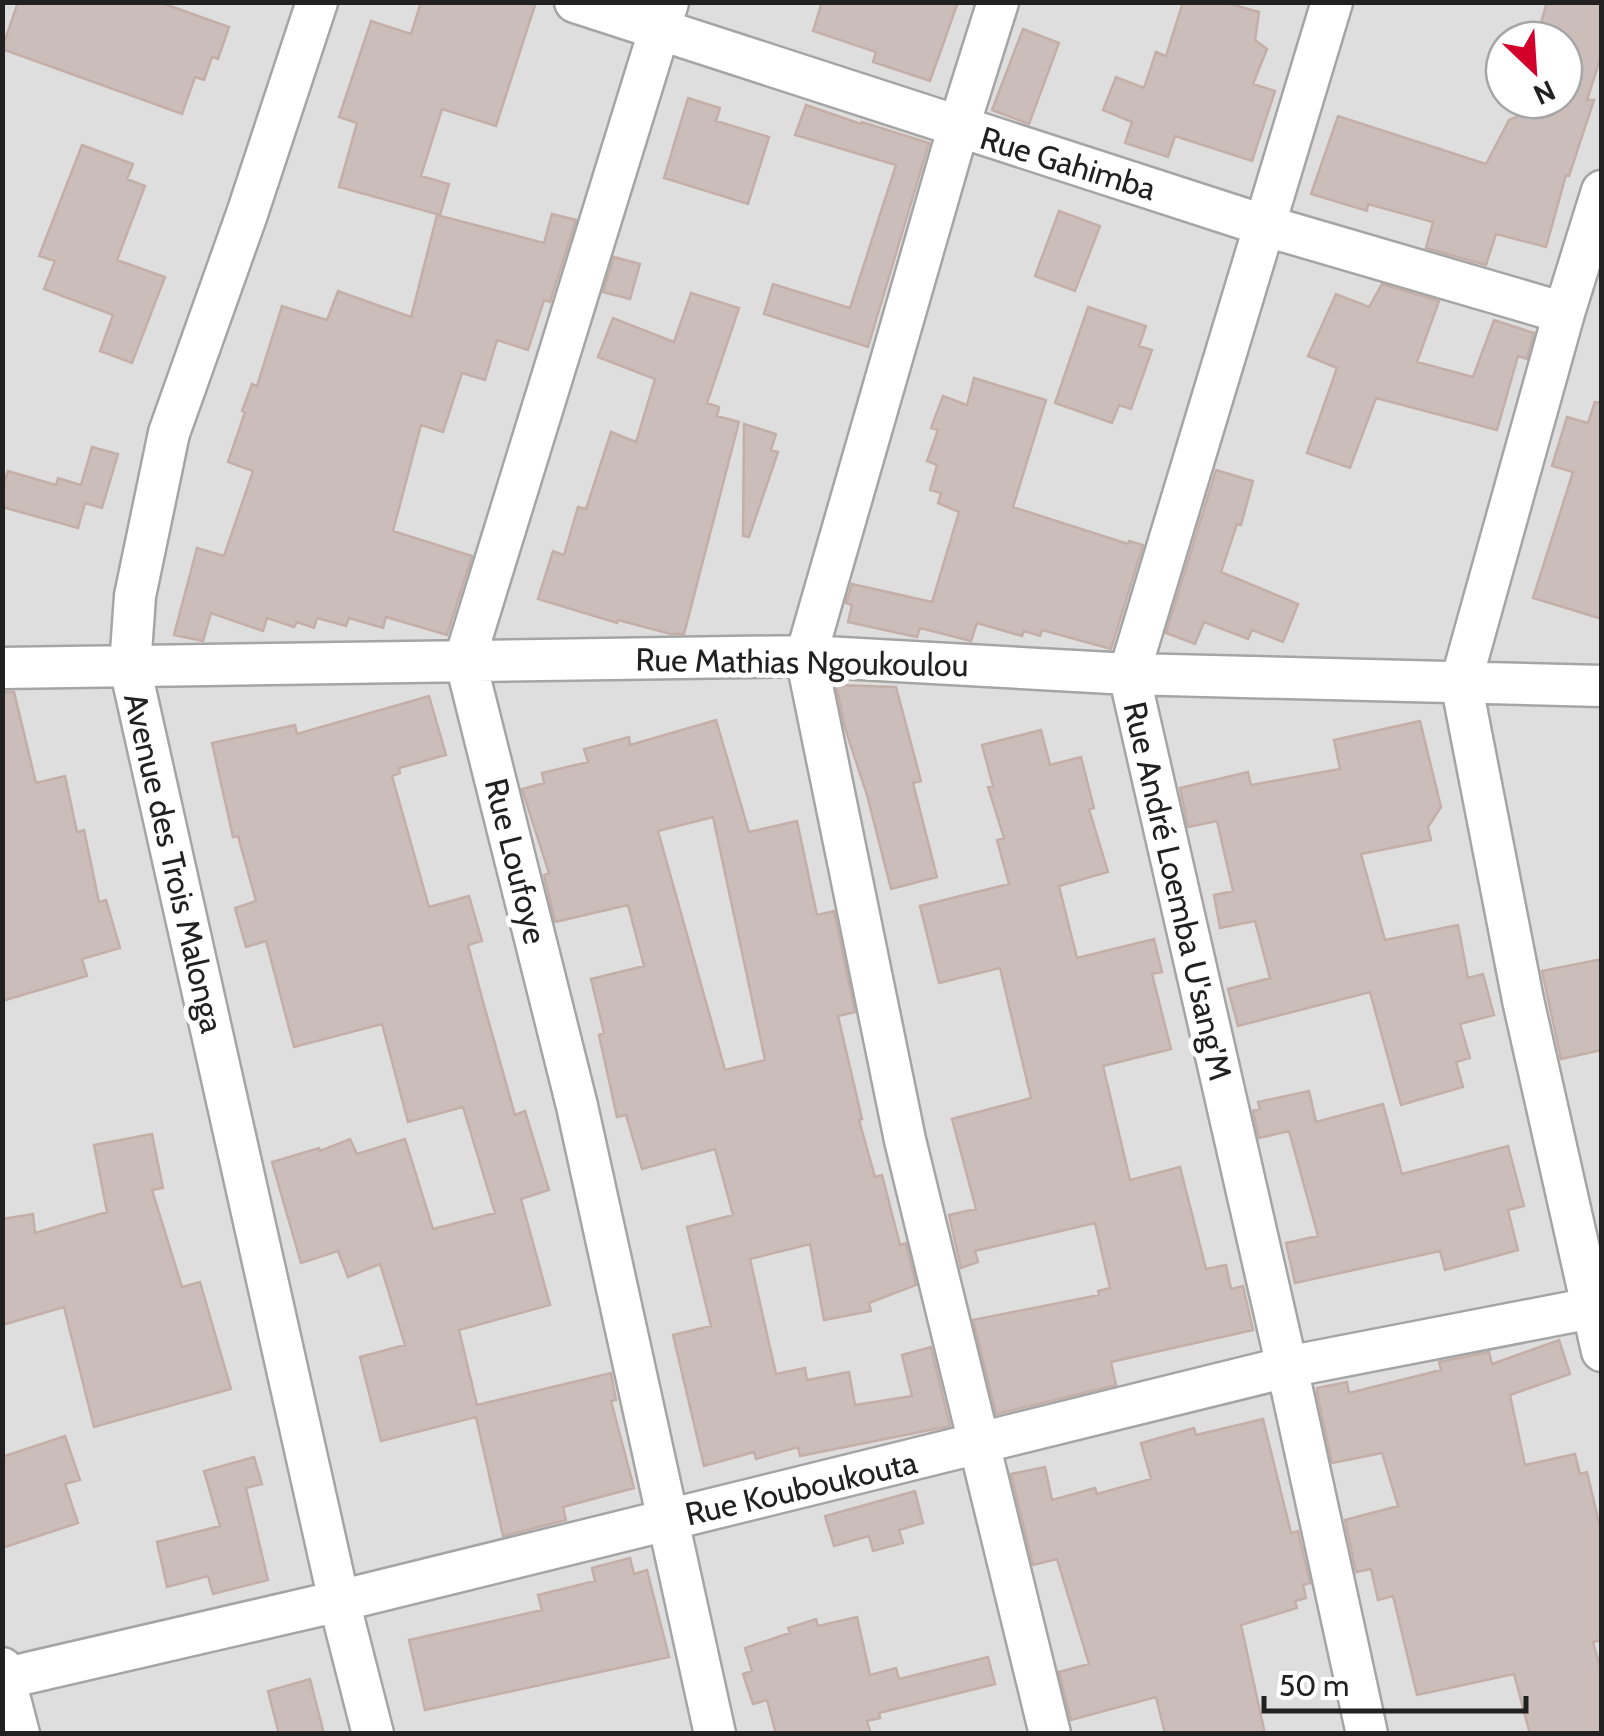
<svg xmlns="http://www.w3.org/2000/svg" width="1604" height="1736" font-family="Cabin,sans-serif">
	<rect width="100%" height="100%" fill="#f2ece7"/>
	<!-- residential -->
	<path fill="#dfdede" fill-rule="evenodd" d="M3 3H1601V1733H3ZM1504 40H1564V100H1504Z"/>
	<!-- building -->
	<path fill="#cabdba" stroke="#c4afa8" stroke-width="2.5" fill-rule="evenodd" d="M18 2H159L229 27 218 59 212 57 204 80 195 77 182 114 2 49Z
		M421 2H536L496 126 442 109 421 176 449 184 440 215 339 187 357 123 339 117 371 21 411 34Z
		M822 2H958L930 81 873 62 876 52 813 31Z
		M1183 2H1223L1259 12 1255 40 1267 49 1253 84 1275 91 1252 161 1175 136 1168 157 1125 143 1132 122 1103 110 1116 77 1144 88 1156 52 1166 56Z
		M1547 2H1602V53L1587 100H1594L1569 176 1566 175 1546 247 1496 234 1486 265 1426 248 1433 222 1368 204 1367 211 1311 194 1338 116 1486 164 1509 120 1521 115 1531 100H1564V40H1536Z
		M1023 29 1059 43 1029 124 992 110Z
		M688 98 720 108 716 121 769 137 748 204 664 178Z
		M806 105 861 124 862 122 929 143 868 347 764 314 773 284 850 308 896 165 795 135Z
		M82 145 133 164 127 179 145 186 117 260 165 277 132 363 100 351 113 315 44 289 55 261 39 256Z
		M1059 211 1100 226 1075 291 1035 276Z
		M552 214 576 220 550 302 544 300 528 350 497 340 485 380 462 373 443 432 421 425 393 531 472 556 447 635 386 617 383 628 349 618 346 626 317 618 314 628 297 622 294 627 267 618 263 631 211 613 203 641 174 635 197 548 224 556 253 471 228 462 245 412 242 411 252 384 257 386 282 306 327 320 338 291 411 317 437 215 544 243Z
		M614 257 640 264 630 299 603 292Z
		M1382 284 1439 301 1417 362 1473 377 1494 320 1534 333 1527 359 1518 356 1497 430 1376 398 1350 468 1307 453 1337 368 1308 356 1336 294 1369 307Z
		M691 293 739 308 707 403 719 407 717 416 739 422 684 634H671L618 620 617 623 538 599 553 551 564 555 578 507 586 509 611 432 636 442 655 379 598 357 613 318 674 342Z
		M1088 307 1146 326 1139 346 1152 350 1131 409 1119 405 1112 423 1055 403Z
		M974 378 1046 400 1013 507 1128 544 1129 541 1143 545 1111 649 1042 630 1040 636 1024 631 1022 636 977 623 971 641 920 628 917 637 848 622 852 605 846 603 852 584 932 602 959 512 938 503 941 493 930 490 937 465 927 461 938 430 931 428 943 396 967 405Z
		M1595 402 1602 403V619L1533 598 1573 472 1552 466 1567 417 1588 423Z
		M744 424 776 434 771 450 778 452 749 537 743 536Z
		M92 447 118 454 102 508 85 503 78 528 2 507V489L8 471 56 485 58 478 81 485Z
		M1216 470 1253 481 1241 525 1237 524 1221 572 1298 604 1283 642 1252 630 1248 639 1204 622 1195 644 1166 633Z
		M836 685 896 687 921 781 913 783 937 877 891 889 867 795 845 728Z
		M2 692H14L36 783 65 776 77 832 84 830 99 902 106 900 120 948 82 959 87 976 2 1001Z
		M429 696 446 755 399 768 400 773 392 776 429 907 469 896 482 941 468 945 482 998 515 1115 525 1111 549 1190 521 1199 550 1305 459 1330 477 1405 611 1373 616 1400 611 1401 634 1488 563 1507 566 1520 503 1536 476 1417 381 1441 360 1357 405 1345 380 1264 348 1277 338 1251 301 1263 272 1162 319 1148 320 1151 350 1139 357 1154 405 1139 433 1229 495 1213 463 1107 408 1122 382 1024 294 1047 266 941 246 947 235 908 256 901 238 836 233 837 212 743 295 725 297 734Z
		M716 720 749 832 797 821 817 915 834 911 855 1012 838 1016 862 1119 859 1120 875 1177 882 1175 900 1245 906 1243 916 1285 869 1303 871 1311 824 1320 810 1244 750 1259 776 1374 805 1368 807 1380 849 1372 855 1405 912 1396 902 1355 931 1347 950 1426 800 1456 798 1447 756 1459 754 1452 704 1466 673 1335 711 1326 687 1227 733 1215 715 1149 642 1169 626 1115 617 1117 599 1035 604 1033 591 979 644 966 628 905 555 922 544 875 549 873 522 789 544 783 542 773 588 762 584 749 629 737 630 745ZM713 817 765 1060 725 1070 658 831Z
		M1420 721 1441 807 1428 827 1431 840 1361 854 1385 940 1458 925 1468 978 1483 974 1494 1015 1460 1024 1470 1058 1456 1062 1463 1087 1401 1105 1370 992 1238 1026 1228 989 1270 978 1255 921 1220 928 1214 895 1233 891 1217 821 1188 827 1180 788 1248 772 1251 785 1340 769 1334 740Z
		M1041 730 1050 765 1081 757 1094 808 1089 809 1108 872 1059 886 1077 958 1154 939 1162 972 1152 974 1171 1049 1103 1066 1130 1180 1180 1167 1206 1269 1226 1265 1231 1289 1243 1286 1253 1330 1111 1362 1116 1385 996 1414 973 1320 1099 1295 1098 1291 1110 1288 1095 1223 975 1251 978 1262 961 1268 949 1215 976 1209 952 1119 1031 1098 1000 968 939 983 920 906 1009 884 997 840 1004 838 988 787 993 786 982 745Z
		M1602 959V1050L1561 1059 1542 971Z
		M1309 1091 1316 1122 1383 1104 1402 1174 1508 1146 1524 1206 1508 1210 1518 1250 1445 1270 1440 1251 1295 1283 1286 1243 1318 1236 1289 1131 1259 1138 1253 1111 1260 1109 1258 1102Z
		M152 1134 163 1188 152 1190 182 1287 200 1282 231 1389 94 1427 64 1307 2 1325V1219L33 1214 35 1233 107 1212 94 1145Z
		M1559 1340 1570 1374 1510 1395 1525 1465 1575 1454 1580 1474 1587 1472 1602 1536V1640L1593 1642 1602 1674V1734H1530L1514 1674 1417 1695 1393 1596 1378 1600 1371 1569 1356 1572 1345 1520 1398 1506 1382 1453 1332 1463 1317 1393V1388L1347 1382 1349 1393 1441 1370 1439 1362 1489 1352 1492 1364Z
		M1263 1419 1291 1533 1298 1531 1310 1583 1303 1585 1306 1598 1295 1601 1297 1608 1241 1625 1265 1734H1165L1156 1697 1071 1720 1059 1672 1089 1664 1057 1559 1033 1565 1011 1474 1045 1467 1052 1500 1095 1488 1097 1494 1151 1479 1141 1443 1194 1428 1196 1435Z
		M65 1436 80 1480 65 1484 78 1523 2 1548V1457Z
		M254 1457 262 1484 246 1488 268 1580 213 1594 208 1576 167 1587 157 1542 220 1526 204 1471Z
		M915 1491 923 1523 899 1530 903 1543 873 1551 869 1536 834 1546 825 1516Z
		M630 1558 634 1574 647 1570 669 1657 425 1710 409 1640 542 1610 538 1595 595 1581 592 1568Z
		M857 1617 870 1675 896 1668 899 1679 988 1657 995 1684 879 1713 880 1718 867 1721 871 1734H776L767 1700 753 1704 743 1674 752 1671 745 1648 790 1633 788 1628 816 1619 818 1626Z
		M310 1679 324 1734H279L268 1691Z"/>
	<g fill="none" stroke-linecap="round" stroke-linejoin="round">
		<defs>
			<path id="minor" d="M317 2 247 214 169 433 135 596 130 667 339 1601 373 1734
				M575 2 1263 225 1564 313
				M668 2 465 659 577 1106 715 1734
				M998 2 958 129 806 656 905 1140 1050 1734
				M1332 2 1129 674 1287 1367 1367 1734
				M1602 191 1564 313 1461 682 1523 1000 1602 1351
				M2 668 806 656 1129 674 1602 686
				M2 1668 19 1734
				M2 1679 339 1601 1287 1367 1602 1306"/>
		</defs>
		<!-- minor casing -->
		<use href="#minor" stroke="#a5a5a5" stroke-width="45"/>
		<!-- minor -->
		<use href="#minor" stroke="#fff" stroke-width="40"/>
	</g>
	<g text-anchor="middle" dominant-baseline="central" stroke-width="10" stroke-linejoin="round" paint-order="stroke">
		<!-- street labels -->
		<g font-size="32" fill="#212121" stroke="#fff">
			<text transform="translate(1068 163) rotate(17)">Rue Gahimba</text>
			<text transform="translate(802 662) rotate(1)">Rue Mathias Ngoukoulou</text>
			<text transform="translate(516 861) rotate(76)">Rue Loufoye</text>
			<text transform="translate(174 863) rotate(77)">Avenue des Trois Malonga</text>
			<text transform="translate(1178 891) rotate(77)">Rue André Loemba U'sang'M</text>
			<text transform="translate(801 1488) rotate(-13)">Rue Kouboukouta</text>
		</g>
	</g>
	<!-- border -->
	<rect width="1604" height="1736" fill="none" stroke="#212121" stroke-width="10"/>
	<!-- north arrow -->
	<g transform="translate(1534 70) rotate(155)"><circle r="48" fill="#ffffff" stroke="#a6a6a6" stroke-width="2.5"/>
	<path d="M0-8L18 38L0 25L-18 38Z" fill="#d2002b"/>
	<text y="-15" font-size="28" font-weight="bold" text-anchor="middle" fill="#212121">N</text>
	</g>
	<!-- scale -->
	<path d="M1264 1696v15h262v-15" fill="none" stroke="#212121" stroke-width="5"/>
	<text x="1279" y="1696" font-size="30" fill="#212121" stroke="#ffffff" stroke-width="8" paint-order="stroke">50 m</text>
</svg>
